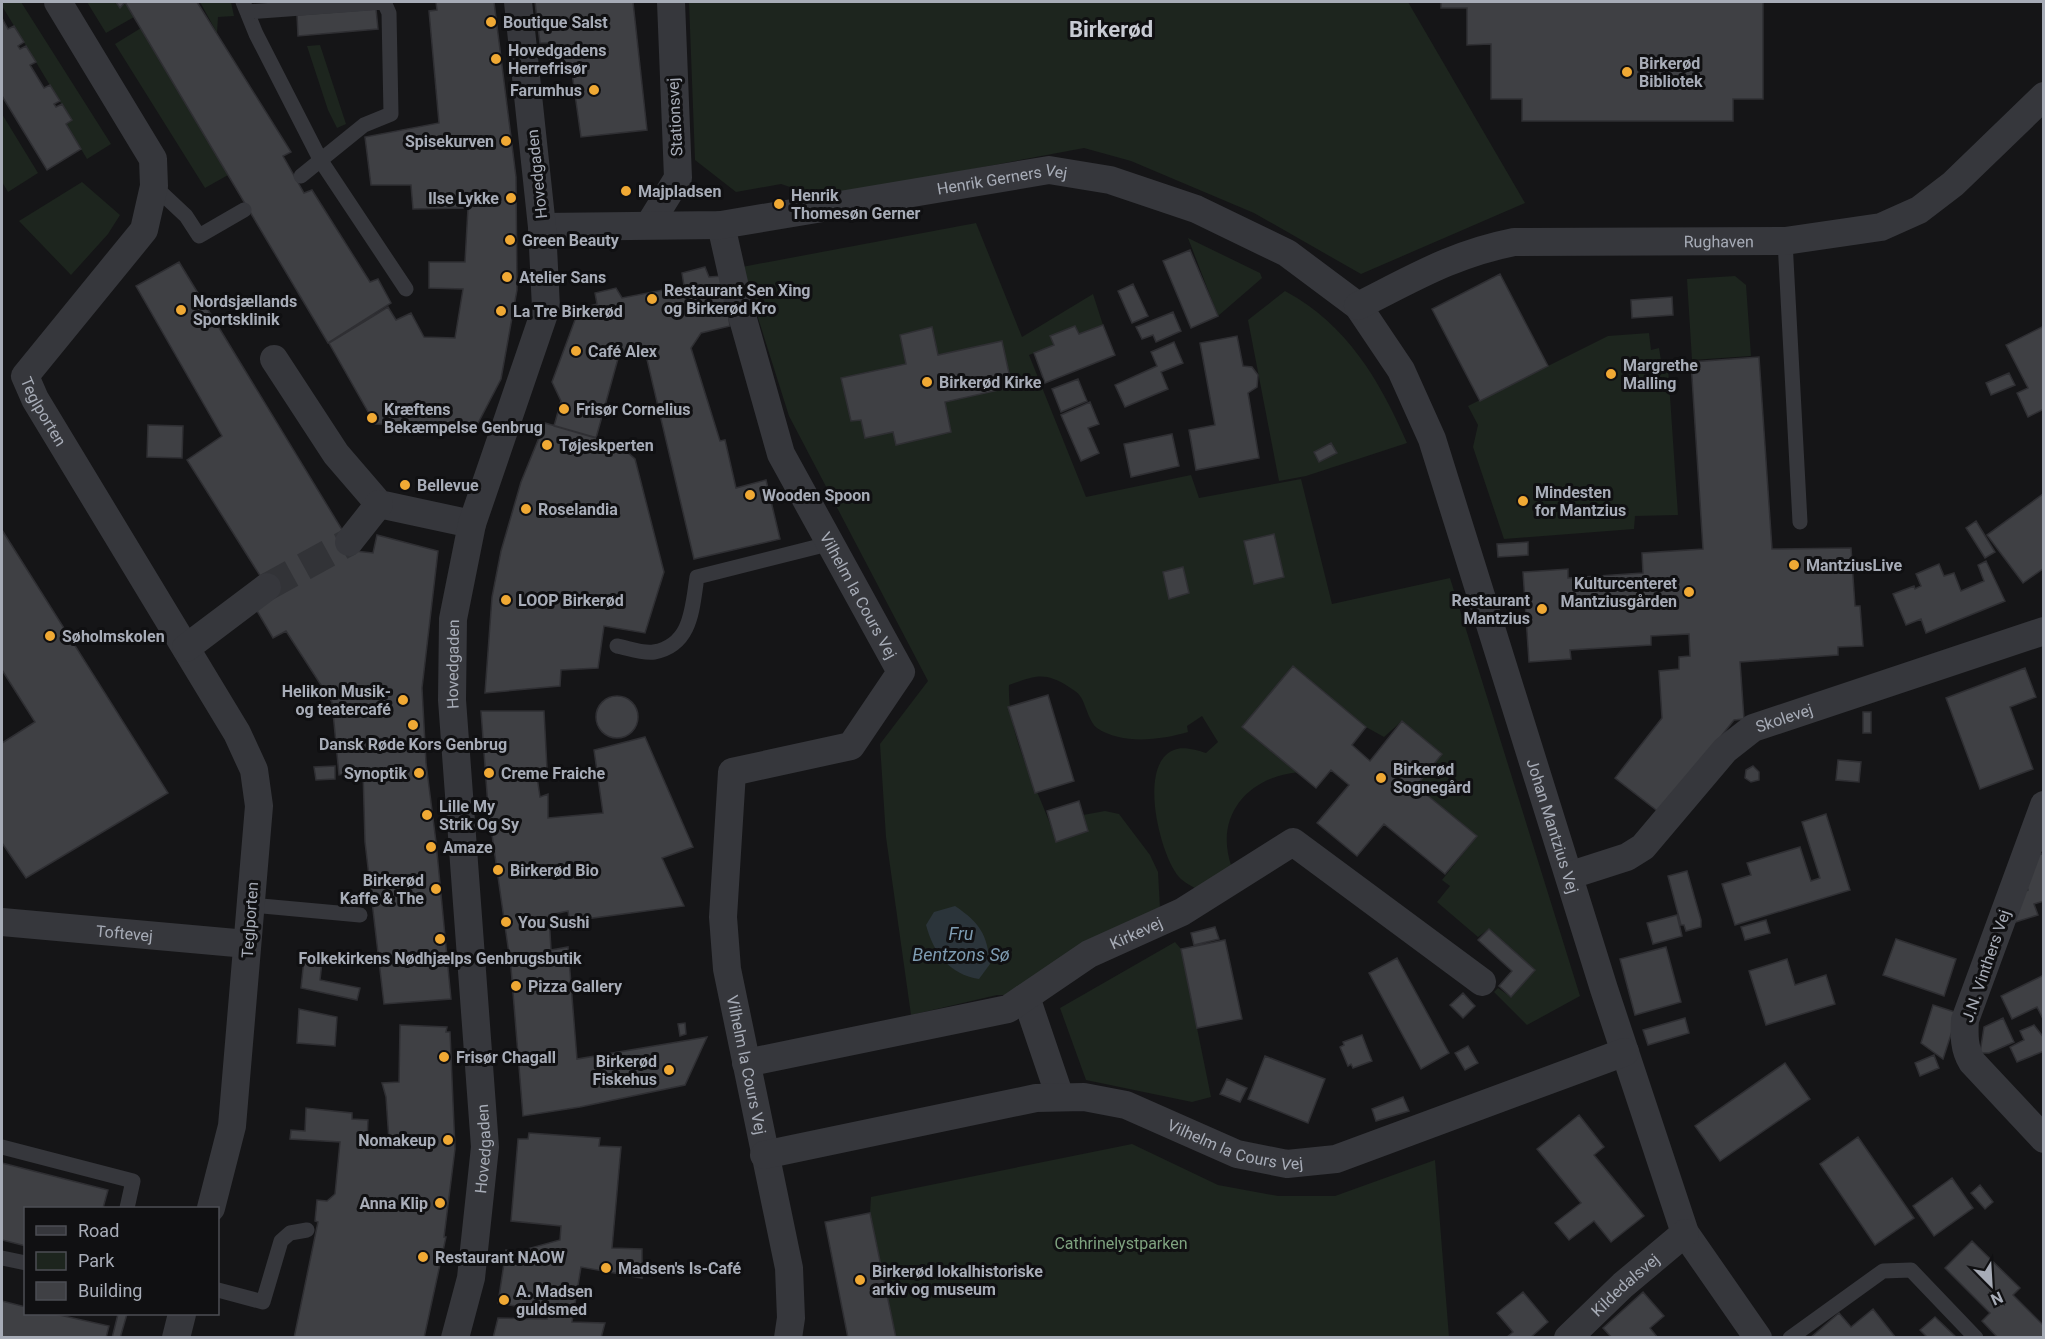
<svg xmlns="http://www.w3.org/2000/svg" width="2045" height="1339" font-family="Roboto,sans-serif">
	<rect width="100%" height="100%" fill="#151517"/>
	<!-- green -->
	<path fill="#1d251e" d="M2 2H21L111 144 87 159 66 124 71 120 2 6Z
		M87 2H116L120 8 125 2 134 17 106 33Z
		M200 2H231L234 16 218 17 217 33Z
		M689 2H1408L1525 203 1361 274 1254 213 1131 161 1084 148 808 200 802 191 781 184 736 192 695 160Z
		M141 28 228 175 205 188 115 44Z
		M320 45 346 124 337 128 328 110 307 46Z
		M2 114 38 173 8 192 2 182Z
		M82 182 120 215 108 234 71 275 19 221Z
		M976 223 1022 337 1093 294 1103 325 1079 334 1075 326 1051 336 1054 345 1029 355 1086 497 1191 475 1199 498 1301 479 1332 604 1450 578 1580 996 1527 1025 1494 992 1498 988 1511 997 1535 970 1489 929 1478 937 1437 902 1450 886 1442 880 1477 836 1416 786 1442 754 1402 721 1384 737 1366 727 1293 666 1300 772C1248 776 1213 816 1232 868L1198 890C1192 886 1183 882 1179 877 1160 855 1137 764 1174 750 1183 746 1196 750 1206 753L1218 742 1202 716 1187 726 1188 732C1161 740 1122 745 1097 728 1090 723 1086 707 1082 699 1079 693 1075 691 1069 687 1044 671 1035 676 1009 685 1007 740 1040 790 1056 841L1088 831 1083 815 1105 811 1119 814 1150 855 1158 872 1160 908 1015 995H997L911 1015 886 837 880 744 928 681 789 416 742 267Z
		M1188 238 1260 273 1262 278 1218 316Z
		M1735 276 1746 285 1751 356 1692 360 1687 279Z
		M1285 291C1347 324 1380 381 1407 443L1306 476 1279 481 1248 320Z
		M1649 333 1651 350 1659 348 1662 367H1668L1678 515 1635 516 1634 529 1504 539 1473 447 1478 425 1468 406 1608 336Z
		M1175 942 1181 949 1211 1097 1192 1102 1086 1080 1060 1008Z
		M1132 1144 1218 1185 1278 1196H1335L1435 1160 1449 1337H896L870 1213 871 1197Z"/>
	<!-- water -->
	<path fill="#2b343a" d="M955 906C980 923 987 934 990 964L979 979C949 974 934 954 926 925L934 912Z"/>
	<!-- building -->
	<path fill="#3f4044" stroke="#2f2f33" stroke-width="1.5" d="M116 2H197L291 152 283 156 304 193 312 190 370 282 378 279 391 303 328 343 125 2 120 8Z
		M436 2H494L516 177 517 290 501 379 476 427 375 424 329 343 388 307 396 320 411 313 424 337 455 338 463 289 429 288V262H465L468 208 413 209 411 185H371L365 137 439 123 429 11 437 10Z
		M535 2H633L647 130 581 137 572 73 552 75 548 43H540Z
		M1441 2H1763V99H1733V121H1522V99H1491V44L1467 45V8H1441Z
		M376 9 378 29 298 36 297 15Z
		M2 18 8 29 14 26 24 42 18 46 20 49 26 46 36 62 30 65 44 88 50 85 60 101 54 104 56 107 62 104 72 120 66 124 81 149 47 170 2 96Z
		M1190 250 1218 316 1191 328 1163 261Z
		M179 262 355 551 373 553 377 535 438 551 422 688 426 763 436 842 451 999 384 1004 365 842 363 771 339 775 332 702 286 631 273 638 253 604 271 593 187 460 222 436 136 286Z
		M705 267 709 277 722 276 730 326 701 333 691 348 720 441 725 440 736 488 766 480 780 539 694 559 645 351 619 355 596 438 554 426 561 401 552 382 579 309 597 304 595 293 616 288 622 298 684 286 682 273Z
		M1500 274 1548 366 1480 401 1432 309Z
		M1133 284 1148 316 1132 323 1118 291Z
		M1672 297 1673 315 1632 318 1631 300Z
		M1173 312 1181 331 1156 342 1153 335 1142 339 1136 327Z
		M1103 325 1115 355 1045 383 1034 353 1054 345 1050 336 1075 326 1079 334Z
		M2044 326V409L2028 417 2017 393 2028 388 2006 345Z
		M932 327 938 355 1002 341 1012 387 945 402 951 432 896 445 893 432 865 438 861 420 851 421 841 378 906 364 900 335Z
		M1237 336 1243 366 1252 367 1258 375 1257 387 1248 393 1259 458 1196 470 1189 430 1215 425 1200 343Z
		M1174 342 1183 363 1161 372 1168 389 1125 407 1115 385 1157 366 1151 352Z
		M1759 357 1772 549 1851 548 1855 606H1860L1863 646 1838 647V655L1740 662 1744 719 1734 720 1660 813 1615 778 1662 718 1659 671 1679 669V657L1690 656 1689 634 1651 636V645L1570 650 1571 659 1529 662 1523 572 1568 569V578L1643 573 1642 553 1703 549 1691 362Z
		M2009 373 2015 385 1991 395 1986 383Z
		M1078 379 1087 401 1061 412 1052 389Z
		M1090 402 1099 424 1088 428 1099 453 1081 461 1061 415Z
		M545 423 618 444 635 459 664 572 645 633 604 626 598 668 561 670 560 686 485 693 492 597 501 551 521 482Z
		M148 425 183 426 182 458 147 457Z
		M1172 434 1179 466 1131 477 1124 444Z
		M1331 443 1337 453 1319 462 1314 452Z
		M2043 494 2044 568 2023 583 1987 535Z
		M1976 521 1995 552 1985 558 1966 528Z
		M2 530 168 793 26 878 2 843V743L35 722 2 670Z
		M1274 534 1284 577 1254 584 1244 541Z
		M1528 542V555L1498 557 1497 544Z
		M1986 561 2005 601 1926 633 1921 619 1906 625 1893 594 1914 586 1915 589 1921 586 1916 574 1939 564 1944 576 1954 573 1961 591 1984 581 1978 565Z
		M1183 567 1189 593 1169 599 1163 572Z
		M1293 666 1366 727 1352 745 1370 761 1402 721 1442 754 1416 786 1477 836 1445 874 1384 824 1357 856 1317 823 1349 785 1331 770 1316 788 1242 727Z
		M2025 668 2036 697 2010 707 2033 769 1980 789 1946 698Z
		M1048 695 1074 781 1035 793 1008 707Z
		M596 717a21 21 0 1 1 42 0a21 21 0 1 1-42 0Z
		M481 711H544L547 769 536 770 540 797 548 794V818L603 813 594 750 645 737 693 847 662 858 684 906 586 919V927L571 930 568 911 549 915 551 950 568 947 577 1059 707 1037 685 1085 580 1107 523 1116 511 968 488 807Z
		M1863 712H1871V733H1863Z
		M1838 760 1861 762 1859 782 1836 780Z
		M335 766V779L316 780 314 767Z
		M1753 766 1759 772V780L1751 782 1745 778 1746 770Z
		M1079 801 1088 831 1056 842 1047 811Z
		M1826 814 1850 890 1735 925 1722 884 1751 875 1747 863 1800 847 1811 881 1820 878 1802 822Z
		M2044 853V901L2034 904 2038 915 2009 924 2018 894 2028 890 2022 873 2032 857Z
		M1687 871 1701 920V927L1686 931 1684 925H1681L1668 876Z
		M1677 915 1682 936 1653 944 1647 923Z
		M1766 920 1770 933 1745 940 1741 927Z
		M1215 927 1219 939 1194 945 1191 933Z
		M1489 929 1535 970 1511 997 1499 986 1512 971 1478 940Z
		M1896 939 1956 959 1944 996 1883 975Z
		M1225 940 1242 1019 1197 1028 1181 949Z
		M1666 947 1681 1002 1635 1015 1620 959Z
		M1397 958 1449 1053 1421 1069 1369 973Z
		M304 959 322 962 320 980 360 988 357 1000 301 988Z
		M1787 959 1795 985 1826 975 1835 1004 1766 1025 1749 971Z
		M2044 975V1021L2037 1007 2012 1019 2001 996Z
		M1463 993 1475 1006 1463 1018 1450 1005Z
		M1933 1005 1958 1013 1943 1059 1921 1043Z
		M299 1009 337 1017 335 1046 297 1043Z
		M1685 1018 1689 1033 1648 1045 1643 1030Z
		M2003 1018 2014 1042 1989 1053H1980L1984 1027Z
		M685 1023 686 1034 680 1036 678 1024Z
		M400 1025 447 1027 446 1032H450L455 1149 444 1237H446L424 1338H294L318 1222 315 1221 317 1200 327 1201 335 1194 340 1142 290 1139 291 1130 305 1131 306 1108 352 1113V1119L368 1120 367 1141H389L386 1097 382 1083 399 1082Z
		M2034 1025 2044 1038V1051L2017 1062 2010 1047 2024 1040 2020 1031Z
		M1362 1035 1372 1061 1353 1068 1351 1064 1348 1066 1340 1047 1344 1045 1343 1042Z
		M1468 1046 1478 1063 1465 1070 1455 1053Z
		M1934 1055 1939 1068 1920 1076 1915 1063Z
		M1265 1056 1325 1079 1308 1123 1248 1099Z
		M1785 1063 1810 1099 1720 1161 1695 1126Z
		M1227 1079 1247 1088 1240 1102 1220 1094Z
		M1403 1097 1409 1111 1376 1121 1372 1109Z
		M1579 1115 1604 1147 1594 1155 1644 1216 1611 1242 1594 1221 1569 1240 1555 1223 1581 1203 1537 1149Z
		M529 1133 600 1138 599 1146 621 1147 612 1248 642 1249V1278L581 1267 572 1322 605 1323 601 1338H493L498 1318 547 1319V1312L498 1303 506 1250 526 1254 527 1249 560 1240 561 1226 511 1221 518 1139H528Z
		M1858 1137 1914 1218 1875 1245 1820 1164Z
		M2 1163 108 1190 103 1208H26V1246L2 1240Z
		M1952 1178 1973 1208 1934 1236 1913 1206Z
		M1980 1185 1993 1202 1985 1209 1971 1193Z
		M870 1213 896 1338H848L825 1222Z
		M1972 1241 2020 1288 2013 1295 2044 1326V1338H1998L1982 1321 1990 1313 1945 1268Z
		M1523 1292 1548 1322 1530 1338H1506L1513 1332 1497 1313Z
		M1643 1292 1664 1316 1650 1328 1658 1338H1612L1603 1328Z
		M2 1301 26 1307V1314H55L109 1326 106 1338H2Z
		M1873 1309 1896 1338H1810L1839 1313 1851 1327Z
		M118 1314H127L120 1338H112Z
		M1935 1317 1957 1338H1928L1920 1330Z"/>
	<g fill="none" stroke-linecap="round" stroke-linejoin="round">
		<!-- street-tunnel -->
		<path stroke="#323337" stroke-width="28" stroke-dasharray="28 14" stroke-linecap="butt" d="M267 587 349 542"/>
		<!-- lane -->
		<path stroke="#36373c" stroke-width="15" d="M243 2 256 34 321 161 406 289
			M247 12 384 2 389 13 391 114 364 125 301 176
			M154 186 186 216 199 236 244 210
			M1785 241 1800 522
			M617 646C628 648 643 654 654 652 692 645 692 608 697 577L832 543
			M251 905 360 915
			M2 1147 133 1181 127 1208
			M2 1258 26 1263
			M218 1290 263 1302 281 1241 290 1233 307 1230
			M1790 1338 1883 1271 1911 1270 1976 1338"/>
		<!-- street -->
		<g stroke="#36373c" stroke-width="28">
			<path id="s1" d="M58 2 153 159 154 186 144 230 25 376 35 399 237 733 254 770 259 806 232 1126 211 1208"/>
			<path d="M649 225 678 178 671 2"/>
			<path id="s2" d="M721 225 739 305 781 454 901 672 851 746 732 772 723 917 727 969 789 1268 791 1318 788 1338"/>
			<path id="s3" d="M542 227 721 225 1049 170 1110 180 1196 209 1287 253 1358 306 1401 370 1432 439 1604 989 1685 1233 1758 1338"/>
			<path id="s4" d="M1358 306C1412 279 1453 254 1514 242L1785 241 1881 227 1919 210 1953 184 2044 96"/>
			<path d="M274 359 336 454 379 504 472 524"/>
			<path d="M349 542 379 504"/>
			<path d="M186 648 267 587"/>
			<path d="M2044 805 1965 1020C1964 1035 1964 1049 1972 1062L2044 1139"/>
			<path id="s5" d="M1571 875 1627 857 1643 847 1725 750 1753 728 2044 631"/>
			<path id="s6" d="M2 922 247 944"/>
			<path d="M1026 997 1060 1097"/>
			<path id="s7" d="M746 1063 1008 1009 1089 954 1182 912 1293 842 1482 982"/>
			<path id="s8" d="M764 1155 1036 1098 1084 1097 1126 1105 1237 1154 1287 1164 1336 1159 1625 1052"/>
			<path d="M176 1338 182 1314"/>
			<path id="s9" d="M455 1338 471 1278 485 1147 452 700 453 619 472 524 546 308 542 227 518 2"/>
			<path id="s10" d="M1568 1338 1623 1285 1685 1233"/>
		</g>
	</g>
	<!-- markers -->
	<g fill="#f0a934" stroke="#101012" stroke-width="2">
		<circle cx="491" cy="22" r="6"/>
		<circle cx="496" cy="59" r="6"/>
		<circle cx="1627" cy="72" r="6"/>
		<circle cx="594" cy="90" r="6"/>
		<circle cx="506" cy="141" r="6"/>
		<circle cx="626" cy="191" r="6"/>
		<circle cx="511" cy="198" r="6"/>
		<circle cx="779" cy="204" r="6"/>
		<circle cx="510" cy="240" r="6"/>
		<circle cx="507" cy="277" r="6"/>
		<circle cx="652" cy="299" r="6"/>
		<circle cx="181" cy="310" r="6"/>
		<circle cx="501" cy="311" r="6"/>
		<circle cx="576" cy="351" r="6"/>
		<circle cx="1611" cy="374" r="6"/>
		<circle cx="927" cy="382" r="6"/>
		<circle cx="564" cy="409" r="6"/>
		<circle cx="372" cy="418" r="6"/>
		<circle cx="547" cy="445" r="6"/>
		<circle cx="405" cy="485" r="6"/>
		<circle cx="750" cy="495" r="6"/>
		<circle cx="1523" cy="501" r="6"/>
		<circle cx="526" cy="509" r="6"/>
		<circle cx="1794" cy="565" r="6"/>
		<circle cx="1689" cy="592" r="6"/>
		<circle cx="506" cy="600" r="6"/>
		<circle cx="1542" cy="609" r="6"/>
		<circle cx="50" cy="636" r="6"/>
		<circle cx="403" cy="700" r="6"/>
		<circle cx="413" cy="725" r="6"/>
		<circle cx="419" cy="773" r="6"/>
		<circle cx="489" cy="773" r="6"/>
		<circle cx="1381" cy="778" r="6"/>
		<circle cx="427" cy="815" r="6"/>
		<circle cx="431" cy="847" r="6"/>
		<circle cx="498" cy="870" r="6"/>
		<circle cx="436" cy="889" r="6"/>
		<circle cx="506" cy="922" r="6"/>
		<circle cx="440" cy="939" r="6"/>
		<circle cx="516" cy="986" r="6"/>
		<circle cx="444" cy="1057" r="6"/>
		<circle cx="669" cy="1070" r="6"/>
		<circle cx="448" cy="1140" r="6"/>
		<circle cx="440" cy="1203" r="6"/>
		<circle cx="423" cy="1257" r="6"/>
		<circle cx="606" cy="1268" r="6"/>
		<circle cx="860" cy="1280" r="6"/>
		<circle cx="504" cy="1300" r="6"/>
	</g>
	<g text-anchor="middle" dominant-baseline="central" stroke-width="6" stroke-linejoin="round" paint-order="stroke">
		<!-- poi labels -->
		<g font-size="16" font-weight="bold" fill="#a7acb7" stroke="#101012" text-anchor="start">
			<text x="503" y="22">Boutique Salst</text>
			<text x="508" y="50">Hovedgadens<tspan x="508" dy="18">Herrefrisør</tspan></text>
			<text x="1639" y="63">Birkerød<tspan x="1639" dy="18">Bibliotek</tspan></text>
			<text x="582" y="90" text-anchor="end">Farumhus</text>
			<text x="494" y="141" text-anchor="end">Spisekurven</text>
			<text x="638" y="191">Majpladsen</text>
			<text x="791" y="195">Henrik<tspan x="791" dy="18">Thomesøn Gerner</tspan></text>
			<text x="499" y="198" text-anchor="end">Ilse Lykke</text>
			<text x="522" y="240">Green Beauty</text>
			<text x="519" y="277">Atelier Sans</text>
			<text x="664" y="290">Restaurant Sen Xing<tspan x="664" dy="18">og Birkerød Kro</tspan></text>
			<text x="193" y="301">Nordsjællands<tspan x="193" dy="18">Sportsklinik</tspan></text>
			<text x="513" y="311">La Tre Birkerød</text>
			<text x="588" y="351">Café Alex</text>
			<text x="1623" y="365">Margrethe<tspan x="1623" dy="18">Malling</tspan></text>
			<text x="939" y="382">Birkerød Kirke</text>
			<text x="384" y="409">Kræftens<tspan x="384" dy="18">Bekæmpelse Genbrug</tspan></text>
			<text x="576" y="409">Frisør Cornelius</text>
			<text x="559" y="445">Tøjeskperten</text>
			<text x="417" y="485">Bellevue</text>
			<text x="1535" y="492">Mindesten<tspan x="1535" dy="18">for Mantzius</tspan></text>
			<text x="762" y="495">Wooden Spoon</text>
			<text x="538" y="509">Roselandia</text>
			<text x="1806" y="565">MantziusLive</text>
			<text x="1677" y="583" text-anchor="end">Kulturcenteret<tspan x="1677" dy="18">Mantziusgården</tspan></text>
			<text x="518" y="600">LOOP Birkerød</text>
			<text x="1530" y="600" text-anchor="end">Restaurant<tspan x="1530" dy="18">Mantzius</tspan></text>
			<text x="62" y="636">Søholmskolen</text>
			<text x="391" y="691" text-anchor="end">Helikon Musik-<tspan x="391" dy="18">og teatercafé</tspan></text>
			<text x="413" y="744" text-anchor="middle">Dansk Røde Kors Genbrug</text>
			<text x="1393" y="769">Birkerød<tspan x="1393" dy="18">Sognegård</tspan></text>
			<text x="407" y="773" text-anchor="end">Synoptik</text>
			<text x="501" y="773">Creme Fraiche</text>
			<text x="439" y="806">Lille My<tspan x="439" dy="18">Strik Og Sy</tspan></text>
			<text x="443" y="847">Amaze</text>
			<text x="510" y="870">Birkerød Bio</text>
			<text x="424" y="880" text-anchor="end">Birkerød<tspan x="424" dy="18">Kaffe &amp; The</tspan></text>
			<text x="518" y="922">You Sushi</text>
			<text x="440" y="958" text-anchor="middle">Folkekirkens Nødhjælps Genbrugsbutik</text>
			<text x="528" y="986">Pizza Gallery</text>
			<text x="456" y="1057">Frisør Chagall</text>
			<text x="657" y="1061" text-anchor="end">Birkerød<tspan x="657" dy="18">Fiskehus</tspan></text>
			<text x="436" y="1140" text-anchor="end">Nomakeup</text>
			<text x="428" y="1203" text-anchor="end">Anna Klip</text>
			<text x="435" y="1257">Restaurant NAOW</text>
			<text x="618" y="1268">Madsen's Is-Café</text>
			<text x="872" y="1271">Birkerød lokalhistoriske<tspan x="872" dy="18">arkiv og museum</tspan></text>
			<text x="516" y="1291">A. Madsen<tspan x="516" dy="18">guldsmed</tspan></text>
		</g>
		<!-- street labels -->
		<g font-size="16" fill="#a7acb7" stroke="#101012">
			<text transform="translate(675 117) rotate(-93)">Stationsvej</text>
			<text transform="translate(537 174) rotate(-96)">Hovedgaden</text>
			<text stroke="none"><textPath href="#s3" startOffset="464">Henrik Gerners Vej</textPath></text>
			<text stroke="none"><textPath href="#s4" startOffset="374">Rughaven</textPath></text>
			<text stroke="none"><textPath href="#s1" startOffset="484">Teglporten</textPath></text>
			<text stroke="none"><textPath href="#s2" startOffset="398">Vilhelm la Cours Vej</textPath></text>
			<text stroke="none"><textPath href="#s9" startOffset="678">Hovedgaden</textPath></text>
			<text stroke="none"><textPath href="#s5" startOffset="273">Skolevej</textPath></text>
			<text stroke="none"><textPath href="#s3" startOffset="1412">Johan Mantzius Vej</textPath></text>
			<text transform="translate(250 920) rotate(-86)">Teglporten</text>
			<text stroke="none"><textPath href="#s6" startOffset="123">Toftevej</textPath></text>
			<text stroke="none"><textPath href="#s7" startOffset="417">Kirkevej</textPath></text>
			<text transform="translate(1986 966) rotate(-71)">J.N. Vinthers Vej</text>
			<text stroke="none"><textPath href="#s2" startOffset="992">Vilhelm la Cours Vej</textPath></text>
			<text stroke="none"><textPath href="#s8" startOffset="486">Vilhelm la Cours Vej</textPath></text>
			<text stroke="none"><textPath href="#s9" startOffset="192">Hovedgaden</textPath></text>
			<text stroke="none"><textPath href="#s10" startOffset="78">Kildedalsvej</textPath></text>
		</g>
		<!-- park labels -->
		<g font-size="16" fill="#7ea27f" stroke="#101012">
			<text x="1121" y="1243">Cathrinelystparken</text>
		</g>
		<!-- water labels -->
		<g font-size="18" font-style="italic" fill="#7e9cb2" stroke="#101012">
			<text x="961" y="933">Fru<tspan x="961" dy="21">Bentzons Sø</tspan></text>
		</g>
		<!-- district labels -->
		<g font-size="22" font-weight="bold" fill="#c8cbd3" stroke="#101012">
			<text x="1111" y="29">Birkerød</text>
		</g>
	</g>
	<!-- border -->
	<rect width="2045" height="1339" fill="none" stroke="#a7acb7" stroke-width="6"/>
	<!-- legend -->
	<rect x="24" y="1207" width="195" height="108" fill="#101012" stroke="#4c4e54" stroke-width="1.5"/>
	<rect x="36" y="1226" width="30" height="9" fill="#36373c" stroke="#4c4e54" stroke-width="1.5"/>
	<text x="78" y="1237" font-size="18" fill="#a7acb7">Road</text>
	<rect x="36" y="1252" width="30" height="18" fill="#1d251e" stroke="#4c4e54" stroke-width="1.5"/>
	<text x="78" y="1267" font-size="18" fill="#a7acb7">Park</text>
	<rect x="36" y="1282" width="30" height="18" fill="#3f4044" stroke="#4c4e54" stroke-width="1.5"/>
	<text x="78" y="1297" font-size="18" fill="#a7acb7">Building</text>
	<!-- north arrow -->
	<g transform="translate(1991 1285) rotate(156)" stroke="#101012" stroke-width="4.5" paint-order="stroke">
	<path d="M0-4.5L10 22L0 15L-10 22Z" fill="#a7acb7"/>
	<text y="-9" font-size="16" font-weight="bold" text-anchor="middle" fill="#a7acb7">N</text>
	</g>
</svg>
